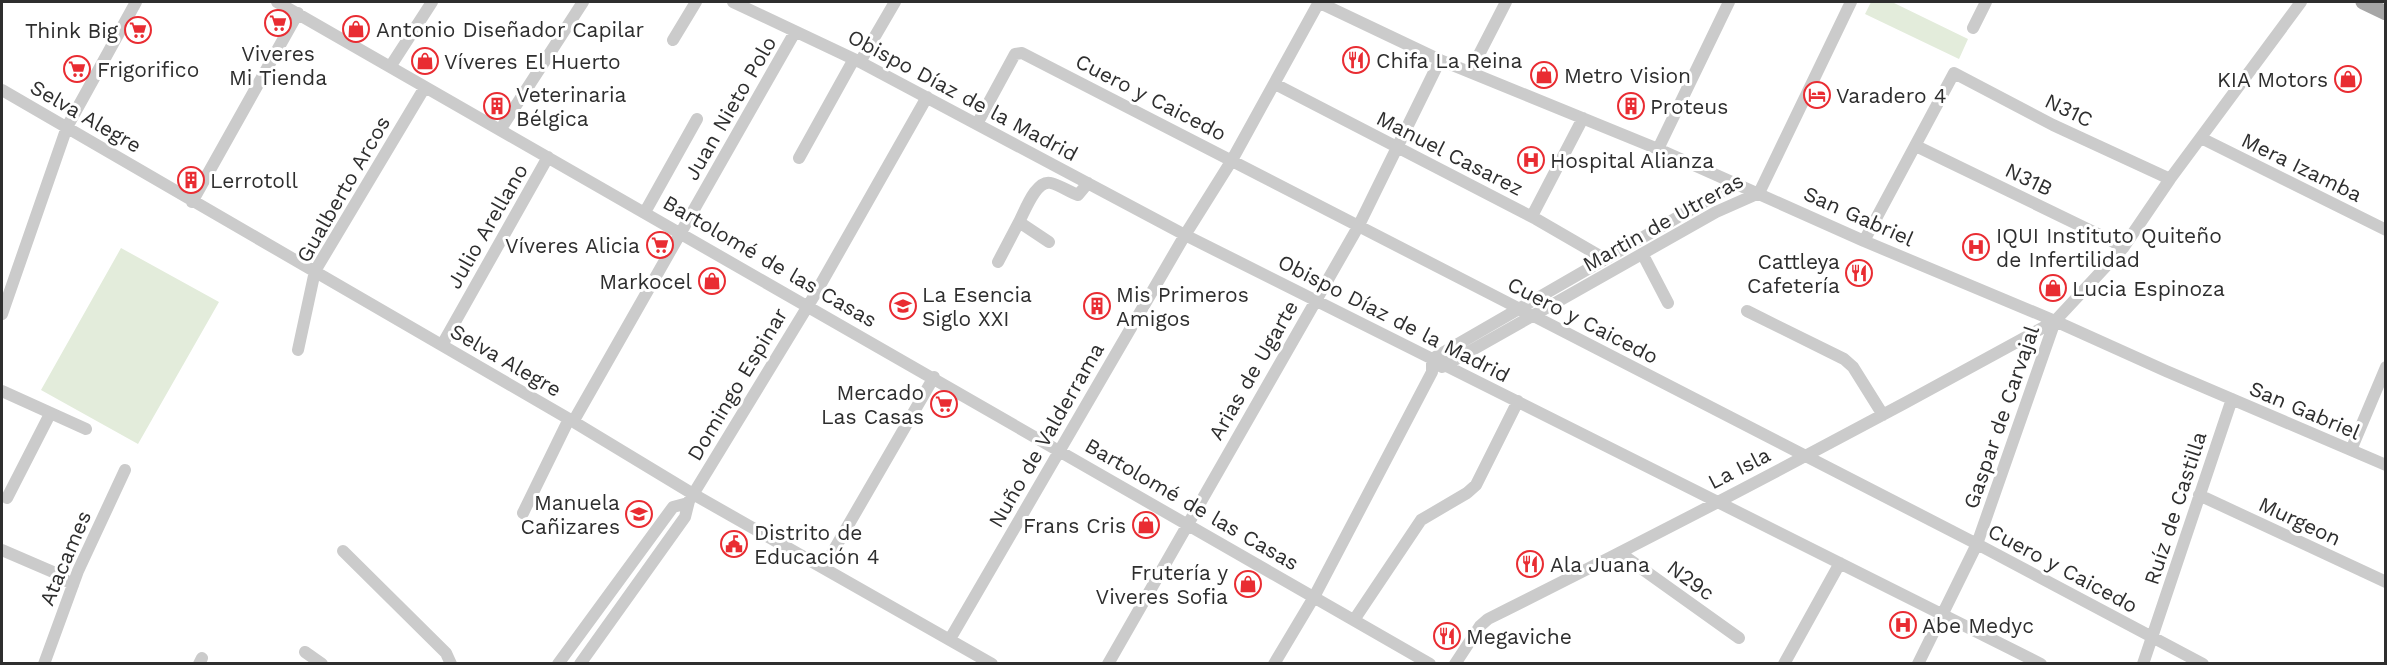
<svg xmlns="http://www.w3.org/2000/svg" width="2387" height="665" font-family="'Work Sans',sans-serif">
	<rect width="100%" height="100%" fill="#fff"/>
	<!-- green -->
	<path fill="#e3ecdb" d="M1871 2H1892L1968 39 1959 59 1865 14Z
		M121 248 219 302 138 444 41 390Z"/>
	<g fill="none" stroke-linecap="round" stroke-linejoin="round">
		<!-- minor -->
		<path stroke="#cbcbcb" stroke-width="12" d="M277 2 1430 664
			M733 2 860 62 1185 235 2041 664
			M1318 2 1440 60 1658 149 1864 241 2055 321 2166 371 2386 465
			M1973 28 1986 2
			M673 40 696 2
			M860 62 895 2
			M390 67 432 2
			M1470 72 1506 2
			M1275 84 1536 219 1605 259
			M2 90 569 419 693 494 992 664
			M977 124 1015 54 1022 53 1977 544 2203 664
			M500 130 583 2
			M2201 138 2386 230
			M1916 146 2112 241 2123 248
			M1658 149 1729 2
			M799 158 854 59
			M192 202 298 13
			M645 212 697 119
			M1532 216 1583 118
			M1864 241 1954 73 2053 125 2170 179
			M1049 242 1019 222C1025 211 1036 179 1051 183 1060 185 1069 192 1078 195L1088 183
			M1643 255 1668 303
			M998 262 1019 222
			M1747 311 1844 359 1853 367 1883 415
			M2 314 67 127 136 2
			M442 345 548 157
			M298 350 315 271 425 87
			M1442 367 1716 212 1759 193 1851 2
			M2 391 86 429
			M573 422 795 32
			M2351 450 2386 367
			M2199 495 2386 582
			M7 498 50 414
			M523 513 569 419
			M2 550 53 572 73 585
			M343 551 446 653 451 664
			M1620 553 1739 638
			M824 567 934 377
			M1354 620 1421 520 1467 493 1476 485 1518 401
			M950 639 1185 235 1232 160 1319 2
			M305 652 322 664
			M44 664 78 571 125 470
			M199 664 202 658
			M558 664 673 507 688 503
			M580 664 685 517 689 501 814 296 927 97
			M1108 664 1358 227 1440 60
			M1274 664 1314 597 1432 372V359L1737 183
			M1455 664 1480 626 1488 619C1679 524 1869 424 2055 321
			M1784 664 1840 563
			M1918 664 1977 544 2055 321 2123 248 2170 179 2301 2
			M2143 664 2232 399"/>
		<!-- major -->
		<path stroke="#a6a6a6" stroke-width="15" d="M2363 2 2386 13"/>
	</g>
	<!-- icons -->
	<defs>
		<symbol id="supermarket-ring" viewBox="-11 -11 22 22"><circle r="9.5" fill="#fff" stroke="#e92c32" stroke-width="1.5"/><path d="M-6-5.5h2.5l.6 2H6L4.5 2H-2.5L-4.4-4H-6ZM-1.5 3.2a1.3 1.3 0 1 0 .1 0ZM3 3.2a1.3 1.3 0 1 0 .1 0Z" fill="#e92c32"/></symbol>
		<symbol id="shop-ring" viewBox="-11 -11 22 22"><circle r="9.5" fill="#fff" stroke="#e92c32" stroke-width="1.5"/><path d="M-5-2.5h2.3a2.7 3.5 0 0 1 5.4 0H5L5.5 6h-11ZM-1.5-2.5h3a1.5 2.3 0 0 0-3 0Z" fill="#e92c32"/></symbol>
		<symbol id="restaurant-ring" viewBox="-11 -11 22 22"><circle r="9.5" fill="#fff" stroke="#e92c32" stroke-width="1.5"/><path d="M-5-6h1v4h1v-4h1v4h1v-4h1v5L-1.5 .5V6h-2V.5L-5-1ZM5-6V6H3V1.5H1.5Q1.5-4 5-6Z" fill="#e92c32"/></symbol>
		<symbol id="hotel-ring" viewBox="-11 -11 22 22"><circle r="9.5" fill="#fff" stroke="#e92c32" stroke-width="1.5"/><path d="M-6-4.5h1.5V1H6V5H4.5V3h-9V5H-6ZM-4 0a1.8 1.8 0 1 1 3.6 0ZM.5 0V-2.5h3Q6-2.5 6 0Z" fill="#e92c32"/></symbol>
		<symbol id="building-ring" viewBox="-11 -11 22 22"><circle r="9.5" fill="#fff" stroke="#e92c32" stroke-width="1.5"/><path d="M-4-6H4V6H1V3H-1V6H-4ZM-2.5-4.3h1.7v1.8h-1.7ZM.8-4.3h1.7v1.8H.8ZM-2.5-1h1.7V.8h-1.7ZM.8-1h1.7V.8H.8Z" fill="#e92c32"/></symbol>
		<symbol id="hospital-ring" viewBox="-11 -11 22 22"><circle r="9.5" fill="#fff" stroke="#e92c32" stroke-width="1.5"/><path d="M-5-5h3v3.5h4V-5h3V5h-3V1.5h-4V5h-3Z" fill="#e92c32"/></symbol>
		<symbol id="school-ring" viewBox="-11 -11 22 22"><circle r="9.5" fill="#fff" stroke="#e92c32" stroke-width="1.5"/><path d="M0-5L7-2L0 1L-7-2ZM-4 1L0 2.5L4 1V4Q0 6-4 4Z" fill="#e92c32"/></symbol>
		<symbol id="civic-ring" viewBox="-11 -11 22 22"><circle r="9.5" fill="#fff" stroke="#e92c32" stroke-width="1.5"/><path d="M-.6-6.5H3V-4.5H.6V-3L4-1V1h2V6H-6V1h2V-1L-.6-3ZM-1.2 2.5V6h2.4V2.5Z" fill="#e92c32"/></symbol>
	</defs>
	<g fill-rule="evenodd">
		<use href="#supermarket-ring" x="263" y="8" width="30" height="30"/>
		<use href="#shop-ring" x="341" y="14" width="30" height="30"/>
		<use href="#supermarket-ring" x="123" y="15" width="30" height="30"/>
		<use href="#restaurant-ring" x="1341" y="45" width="30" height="30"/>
		<use href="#shop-ring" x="410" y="46" width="30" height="30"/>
		<use href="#supermarket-ring" x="62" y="54" width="30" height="30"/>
		<use href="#shop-ring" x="1529" y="60" width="30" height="30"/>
		<use href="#shop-ring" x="2333" y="64" width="30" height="30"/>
		<use href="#hotel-ring" x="1802" y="80" width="30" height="30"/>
		<use href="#building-ring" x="482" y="91" width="30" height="30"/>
		<use href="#building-ring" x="1616" y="91" width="30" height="30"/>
		<use href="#hospital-ring" x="1516" y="145" width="30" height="30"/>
		<use href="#building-ring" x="176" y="165" width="30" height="30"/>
		<use href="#supermarket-ring" x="645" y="230" width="30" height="30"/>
		<use href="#hospital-ring" x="1961" y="232" width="30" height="30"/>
		<use href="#restaurant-ring" x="1844" y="258" width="30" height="30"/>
		<use href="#shop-ring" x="697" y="266" width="30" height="30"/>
		<use href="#shop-ring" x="2038" y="273" width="30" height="30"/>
		<use href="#school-ring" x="888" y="291" width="30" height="30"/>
		<use href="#building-ring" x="1082" y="291" width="30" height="30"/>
		<use href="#supermarket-ring" x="929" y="389" width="30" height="30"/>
		<use href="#school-ring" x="624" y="499" width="30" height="30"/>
		<use href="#shop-ring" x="1131" y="510" width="30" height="30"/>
		<use href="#civic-ring" x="719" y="529" width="30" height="30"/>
		<use href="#restaurant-ring" x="1515" y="549" width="30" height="30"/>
		<use href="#shop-ring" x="1233" y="569" width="30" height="30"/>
		<use href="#hospital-ring" x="1888" y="610" width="30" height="30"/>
		<use href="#restaurant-ring" x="1432" y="621" width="30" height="30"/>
	</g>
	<g text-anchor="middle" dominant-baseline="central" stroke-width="6" stroke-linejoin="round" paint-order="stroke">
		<!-- poi labels -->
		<g font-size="21" fill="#2e2e2e" stroke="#fff" text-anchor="start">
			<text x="376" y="29">Antonio Diseñador Capilar</text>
			<text x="118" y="30" text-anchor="end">Think Big</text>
			<text x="278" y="53" text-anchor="middle">Viveres<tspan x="278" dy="24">Mi Tienda</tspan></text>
			<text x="1376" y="60">Chifa La Reina</text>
			<text x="444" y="61">Víveres El Huerto</text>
			<text x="97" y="69">Frigorifico</text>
			<text x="1564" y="75">Metro Vision</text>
			<text x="2328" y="79" text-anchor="end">KIA Motors</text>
			<text x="516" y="94">Veterinaria<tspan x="516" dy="24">Bélgica</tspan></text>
			<text x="1836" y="95">Varadero 4</text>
			<text x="1650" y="106">Proteus</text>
			<text x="1550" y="160">Hospital Alianza</text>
			<text x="210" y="180">Lerrotoll</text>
			<text x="1996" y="235">IQUI Instituto Quiteño<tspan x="1996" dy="24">de Infertilidad</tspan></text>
			<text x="640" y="245" text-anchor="end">Víveres Alicia</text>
			<text x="1840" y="261" text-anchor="end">Cattleya<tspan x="1840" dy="24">Cafetería</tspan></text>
			<text x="692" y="281" text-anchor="end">Markocel</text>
			<text x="2072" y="288">Lucia Espinoza</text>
			<text x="922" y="294">La Esencia<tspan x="922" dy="24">Siglo XXI</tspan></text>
			<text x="1116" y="294">Mis Primeros<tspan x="1116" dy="24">Amigos</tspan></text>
			<text x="924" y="392" text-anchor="end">Mercado<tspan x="924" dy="24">Las Casas</tspan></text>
			<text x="620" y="502" text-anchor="end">Manuela<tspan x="620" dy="24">Cañizares</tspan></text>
			<text x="1126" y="525" text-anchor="end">Frans Cris</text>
			<text x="754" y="532">Distrito de<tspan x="754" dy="24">Educación 4</tspan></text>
			<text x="1550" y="564">Ala Juana</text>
			<text x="1228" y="572" text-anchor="end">Frutería y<tspan x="1228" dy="24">Viveres Sofia</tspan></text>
			<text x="1922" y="625">Abe Medyc</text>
			<text x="1466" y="636">Megaviche</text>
		</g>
		<!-- street labels -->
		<g font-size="21" fill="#2e2e2e" stroke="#fff">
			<text transform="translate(963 95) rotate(28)">Obispo Díaz de la Madrid</text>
			<text transform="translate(1151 97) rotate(27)">Cuero y Caicedo</text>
			<text transform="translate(730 108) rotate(-60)">Juan Nieto Polo</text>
			<text transform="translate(2069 110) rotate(26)">N31C</text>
			<text transform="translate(86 116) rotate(30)">Selva Alegre</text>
			<text transform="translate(1450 153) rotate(27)">Manuel Casarez</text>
			<text transform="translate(2302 167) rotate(26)">Mera Izamba</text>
			<text transform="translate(2029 179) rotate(26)">N31B</text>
			<text transform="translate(343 189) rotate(-60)">Gualberto Arcos</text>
			<text transform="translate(1859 216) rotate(24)">San Gabriel</text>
			<text transform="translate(1663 222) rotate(-29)">Martin de Utreras</text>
			<text transform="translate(487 226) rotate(-60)">Julio Arellano</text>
			<text transform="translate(770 261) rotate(30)">Bartolomé de las Casas</text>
			<text transform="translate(1394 318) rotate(27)">Obispo Díaz de la Madrid</text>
			<text transform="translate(1583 320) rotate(27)">Cuero y Caicedo</text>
			<text transform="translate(506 360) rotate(30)">Selva Alegre</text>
			<text transform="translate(1253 370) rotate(-60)">Arias de Ugarte</text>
			<text transform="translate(737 384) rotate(-59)">Domingo Espinar</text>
			<text transform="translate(2305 410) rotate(23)">San Gabriel</text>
			<text transform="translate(2001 417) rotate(-71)">Gaspar de Carvajal</text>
			<text transform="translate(1046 435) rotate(-60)">Nuño de Valderrama</text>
			<text transform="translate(1739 468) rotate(-27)">La Isla</text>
			<text transform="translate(1192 504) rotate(30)">Bartolomé de las Casas</text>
			<text transform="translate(2175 508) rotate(-72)">Ruíz de Castilla</text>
			<text transform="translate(2300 521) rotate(25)">Murgeon</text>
			<text transform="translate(65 558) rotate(-67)">Atacames</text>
			<text transform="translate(2063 568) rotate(28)">Cuero y Caicedo</text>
			<text transform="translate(1691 580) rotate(36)">N29c</text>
		</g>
	</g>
	<!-- border -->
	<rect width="2387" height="665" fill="none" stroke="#2e2e2e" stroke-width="6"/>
</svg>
